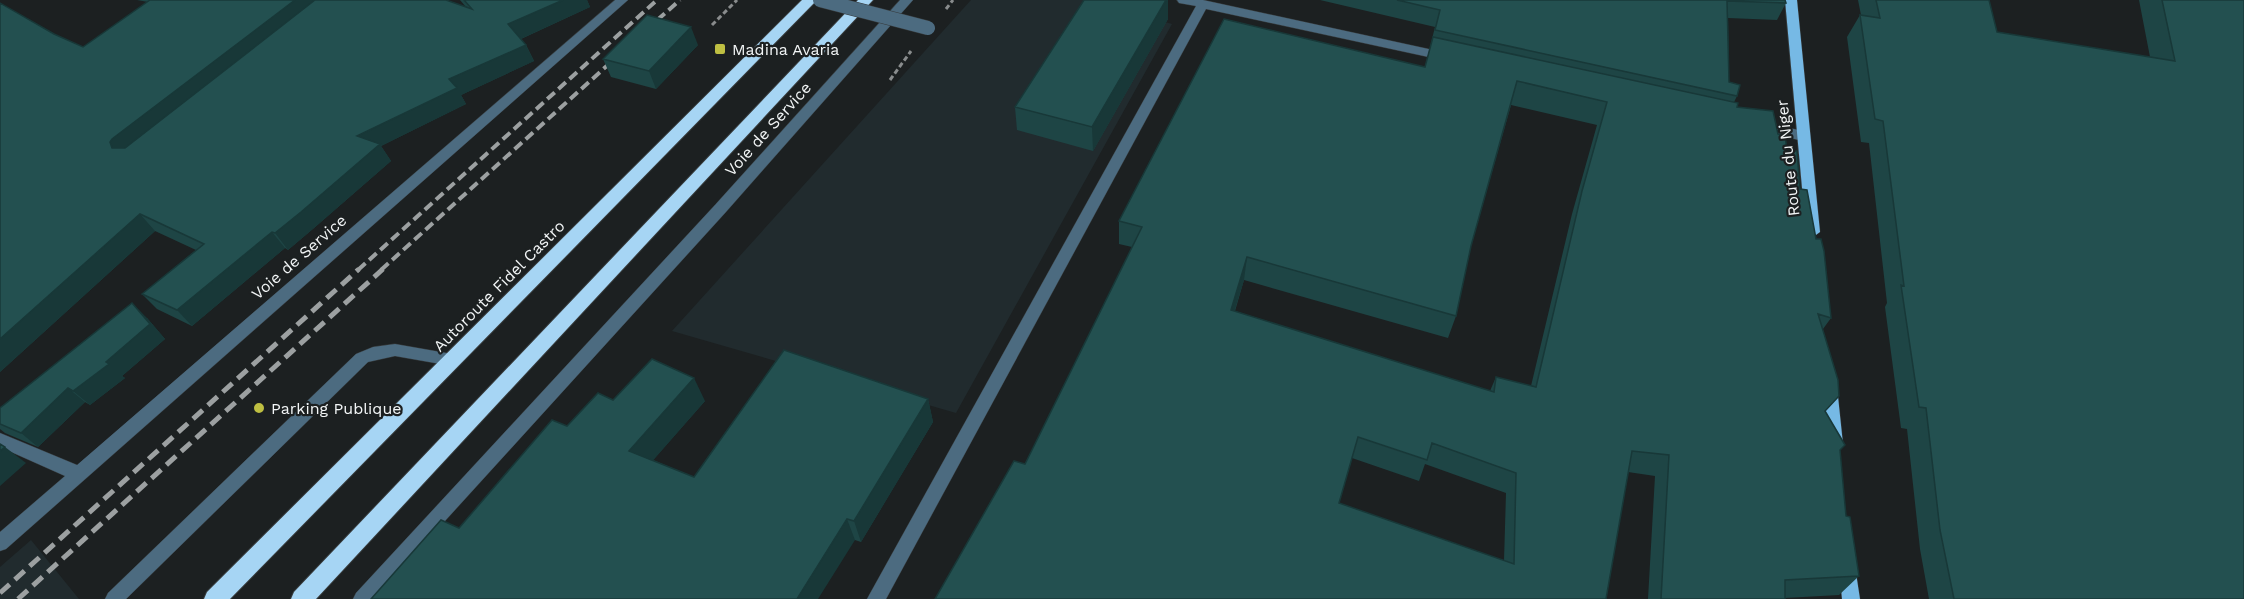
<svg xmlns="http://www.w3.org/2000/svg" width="2244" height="599" font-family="'Work Sans',sans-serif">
	<rect width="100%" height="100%" fill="#1c2021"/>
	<!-- built -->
	<path fill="#212b2e" d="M971 0H1093L1172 24 956 413 672 331Z
		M31 540 79 599H0V567Z"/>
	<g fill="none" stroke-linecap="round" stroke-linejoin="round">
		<defs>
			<path id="lane" d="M395 344 452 354 458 356 460 360 458 364 452 366 395 356 368 362 126 599H105L108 593 356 354 373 347Z"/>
			<path id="street" d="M615 0H628L6 549 0 551V532L65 476 0 447V433L77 465Z
				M900 0H913L725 213 374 599H353L356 593 715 205Z
				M1177 0H1203L1447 53 1453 57 1447 61 1206 9 886 599H867L1196 6 1179 3Z
				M1757 121 1803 131 1810 136 1803 141 1752 129 1750 126 1752 123Z"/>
			<path id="primary" d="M1785 0H1797L1820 232 1813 237 1806 232Z
				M1829 380 1835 382 1837 387 1843 444 1841 449 1835 451 1829 449 1827 444 1821 387 1823 382Z
				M1848 558 1854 560 1860 599H1842L1839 566 1842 560Z"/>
			<path id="highway" d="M802 0H817L230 599H204L207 592Z
				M858 0H873L316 599H291L294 592Z"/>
		</defs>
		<!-- lane casing -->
		<use href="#lane" stroke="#363a3b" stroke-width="1"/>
		<!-- street casing -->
		<use href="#street" stroke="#363a3b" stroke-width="1"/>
		<!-- primary casing -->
		<use href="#primary" stroke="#363a3b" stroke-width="1"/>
		<!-- highway casing -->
		<use href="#highway" stroke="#363a3b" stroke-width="2"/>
		<!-- path -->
		<path stroke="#898c8d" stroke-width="3" stroke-dasharray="5 3" stroke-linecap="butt" d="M946 9 953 0
			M712 25 737 0
			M890 80 911 51"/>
		<!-- lane -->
		<use href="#lane" fill="#4c6b80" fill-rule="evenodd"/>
		<!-- street -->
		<use href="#street" fill="#4c6b80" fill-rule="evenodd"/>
		<!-- primary -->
		<use href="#primary" fill="#76b9e5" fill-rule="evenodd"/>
		<!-- highway -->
		<use href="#highway" fill="#a6d5f4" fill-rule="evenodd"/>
		<!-- rail-far1 -->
		<path stroke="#9ca0a1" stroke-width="4" stroke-dasharray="10 5" stroke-linecap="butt" d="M646 30 680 0
			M358 270 657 0
			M381 270 620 54"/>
		<!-- rail -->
		<path stroke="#9ca0a1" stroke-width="5" stroke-dasharray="13 7" stroke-linecap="butt" d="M0 593 359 269
			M18 599 383 269"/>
		<defs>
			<path id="street-bridge" d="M820 0 928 28"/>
		</defs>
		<!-- street-bridge casing -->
		<use href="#street-bridge" stroke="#363a3b" stroke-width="15" stroke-linecap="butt"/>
		<!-- street-bridge -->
		<use href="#street-bridge" stroke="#4c6b80" stroke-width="14"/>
	</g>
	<!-- wall -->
	<path fill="#1e4545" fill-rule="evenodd" d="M137 0H446L466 7 460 0H587L590 7 521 39 526 45 534 61 461 95 466 104 381 146 391 161 314 228 288 250 285 248 192 326 157 309 142 294 196 250 155 231 0 372 54 34 83 47 148 2Z
		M1084 0H1168V19L1093 151 1017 130 1015 107Z
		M1320 0H1785L1786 3 1777 20 1728 18 1729 82 1737 96 1734 102 1737 107 1778 134 1787 151 1816 239 1831 318 1823 329 1826 413 1840 451 1846 516 1859 576 1839 595 1785 598V599H1648L1655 476 1628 472 1606 599 1025 464 1132 247 1119 244V221L1425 67 1435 27ZM1511 105 1597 125 1572 214 1531 386 1496 377 1490 391 1235 311 1244 280 1448 338 1456 316 1471 246ZM1352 458 1419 481 1425 464 1506 493 1504 561 1339 503Z
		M1858 0H1989L1997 32 2150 57 2139 0H2244V599H1929L1920 549 1907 429 1901 428 1885 307 1887 303 1869 143 1861 142 1847 37 1860 15H1861Z
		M698 45 656 89 611 77 603 59Z
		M147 318 165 339 122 376 125 378 90 405 85 402 38 447 5 433 0 429V408Z
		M928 399 933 422 861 542 855 540 459 528 567 426 613 400 705 401 653 460 694 477Z"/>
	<!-- shaded-wall -->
	<path fill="#183838" d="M295 0H327L126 164 112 148 110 142 112 139Z
		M563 0H587L590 7 516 41 508 24Z
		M1166 0H1168V19L1093 151 1092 127Z
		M691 27 698 45 656 89 649 71Z
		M526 45 534 61 461 95 466 104 381 146 391 161 314 228 288 250 275 233 357 136 449 79Z
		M140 214 155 231 0 372V339Z
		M272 232 285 248 192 326 177 310Z
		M1247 257 1244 280 1228 332 1231 310Z
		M132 303 147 318 165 339 122 376 125 378 90 405 73 391Z
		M694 378 705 401 642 473 629 451Z
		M68 388 85 402 38 447 21 433Z
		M928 399 933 422 861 542 854 521Z
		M5 447 26 463 0 486V451Z
		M847 519 855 540 818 599H797Z"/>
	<!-- building -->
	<path fill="#235050" stroke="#183838" stroke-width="1.5" fill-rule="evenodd" d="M150 0H295L112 139 110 142 112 148H125L315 0H446L472 9 464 0H563L508 24 526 45 449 79 457 88 357 136 380 144 301 212 275 233 272 232 177 310 142 294 204 244 140 214 0 339V3L54 34 83 47Z
		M1084 0H1166L1092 127 1015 107Z
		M1397 0H1785L1786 3 1727 1 1729 82 1740 85 1737 96 1435 30 1440 10Z
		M1876 0H1989L1997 32 2175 61 2162 0H2244V599H1954L1940 530 1926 408 1919 407 1901 285 1904 286 1883 121 1875 119 1860 15 1880 18Z
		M647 15 691 27 649 71 603 59Z
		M1224 19 1425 67 1433 37 1738 103 1737 107 1773 111 1778 134 1785 135 1787 151H1797L1800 189 1807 190 1816 239H1821L1824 251 1831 318 1818 314 1838 380 1839 396 1825 411 1845 445 1840 450 1846 516 1850 517 1859 576 1785 580V599H1661L1669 455 1632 451 1606 599H935L1014 461 1025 464 1142 227 1119 221ZM1517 81 1607 102 1582 191 1536 387 1496 377 1494 392 1231 310 1247 257 1456 316 1471 246ZM1358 437 1427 460 1432 443 1516 473 1514 564 1339 503Z
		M132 303 150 324 106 362 109 364 73 391 68 388 21 433 0 424V408Z
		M784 350 928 399 854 521 847 519 797 599H371L441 520 459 528 552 420 567 426 598 393 613 400 652 359 694 378 629 451 694 477Z
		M0 444 5 447 0 451Z"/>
	<!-- markers -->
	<g fill="#bebf42" stroke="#1c2021" stroke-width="2">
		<rect x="714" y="43" width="12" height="12" rx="3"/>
		<circle cx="259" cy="408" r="6"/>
	</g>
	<g text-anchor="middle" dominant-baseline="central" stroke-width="4.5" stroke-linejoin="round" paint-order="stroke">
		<!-- poi labels -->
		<g font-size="16" fill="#f2f5f6" stroke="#1c2021" text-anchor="start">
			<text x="732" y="49">Madina Avaria</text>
			<text x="271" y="408">Parking Publique</text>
		</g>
		<!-- street labels -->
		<g font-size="16" fill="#f2f5f6" stroke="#1c2021">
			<text transform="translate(768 129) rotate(-48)">Voie de Service</text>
			<text transform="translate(1788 158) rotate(-96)">Route du Niger</text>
			<text transform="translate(299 257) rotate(-41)">Voie de Service</text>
			<text transform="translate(499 286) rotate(-45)">Autoroute Fidel Castro</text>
		</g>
	</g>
</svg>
